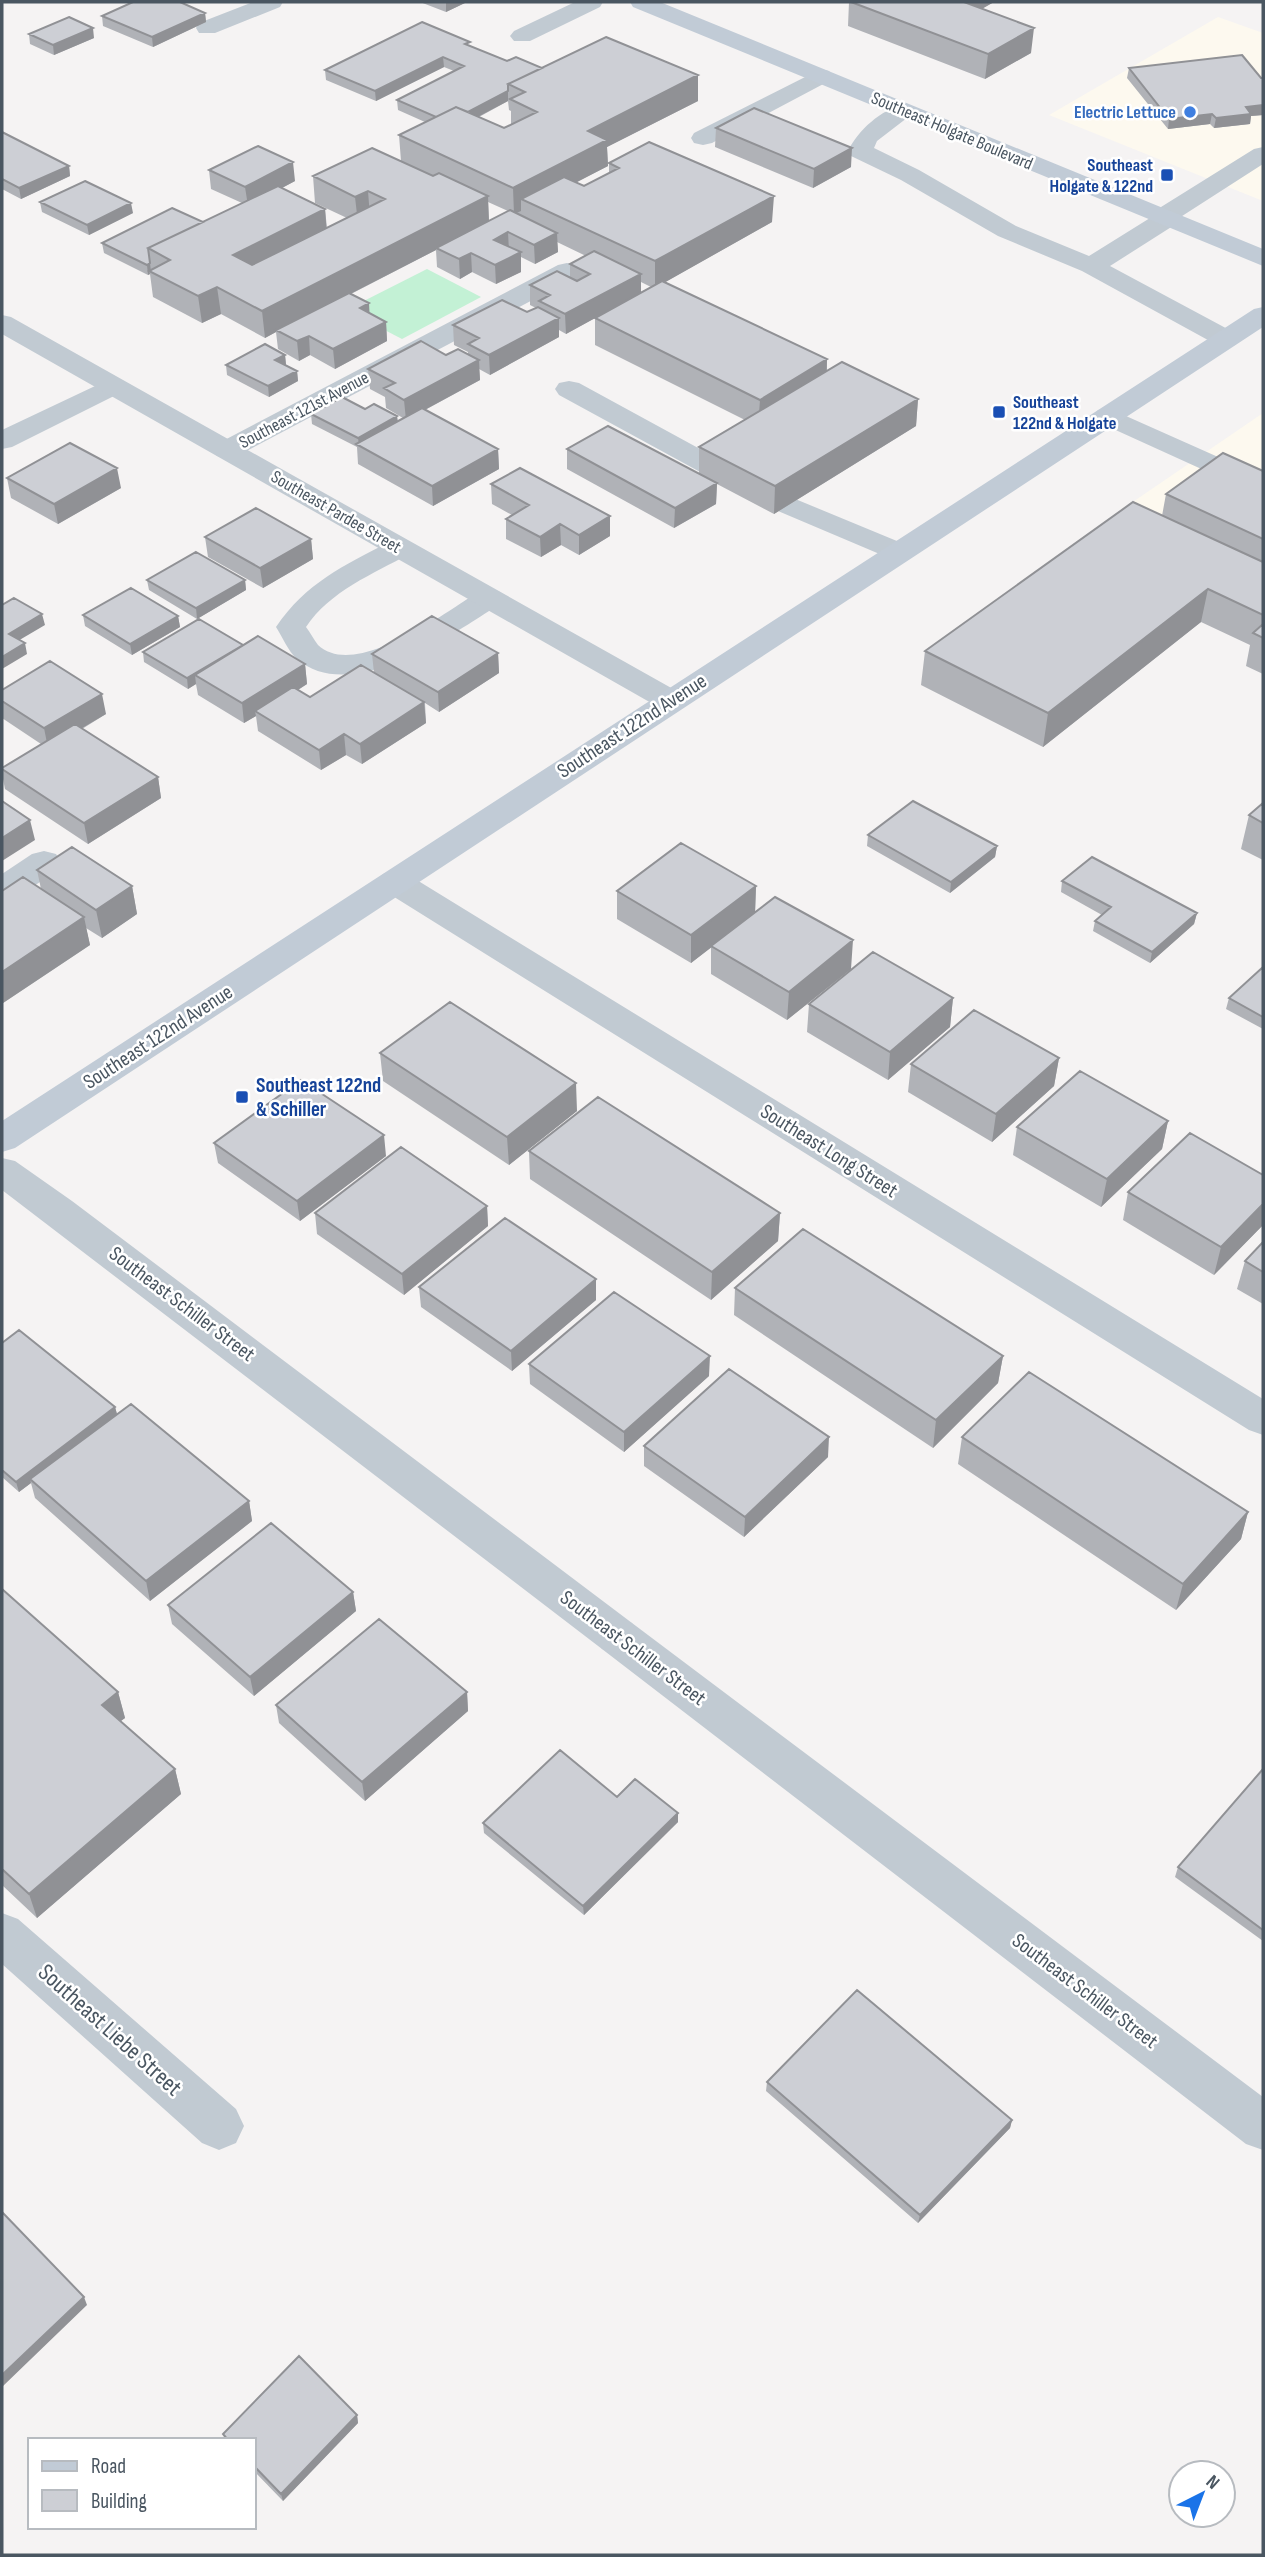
<svg xmlns="http://www.w3.org/2000/svg" width="1265" height="2557" font-family="'Sofia Sans Condensed',sans-serif">
	<rect width="100%" height="100%" fill="#f5f3f3"/>
	<!-- commercial -->
	<path fill="#fdf9ef" d="M1218 17 1263 33V201L1049 115Z
		M1263 413V574L1121 510Z"/>
	<!-- green -->
	<path fill="#c3f1d5" d="M427 269 481 297 402 339 346 310Z"/>
	<g fill="none" stroke-linecap="round" stroke-linejoin="round">
		<!-- service -->
		<path fill="#c1cad2" fill-rule="evenodd" d="M253 2H283L280 7 215 33H199L196 28 199 23Z
			M575 2H603L600 7 530 41H514L510 36 514 31Z
			M821 69 829 71 833 76 829 81 712 143 703 145 694 143 691 138 694 133Z
			M904 104 912 106 916 111 877 141 874 148 919 170 1016 226 1089 256 1150 218 1153 212 1254 149 1263 147V164L1179 218 1176 224 1110 266 1235 333 1239 339 1235 345 1226 347 1217 345 1082 271 998 236 901 180 851 156 848 151C858 130 881 110 904 104Z
			M567 263 576 265 580 271 576 277 237 456 227 458 217 456 213 450 217 444 558 265Z
			M112 378 122 380 126 386 122 392 12 447 2 449V430Z
			M569 381 579 383 722 461 726 467 722 473 712 476 702 473 559 395 555 389 559 383Z
			M1108 408 1263 477V497L1098 422 1094 416 1098 410Z
			M788 496 909 546 914 552 909 558 899 561 889 558 778 511 774 505 778 499Z
			M399 539 409 542 414 548 409 554C373 574 330 591 306 627 310 632 314 640 318 645 355 680 445 613 478 592L489 589 500 592 504 598 500 604C453 634 351 706 297 659 288 651 282 636 276 627 306 583 343 566 389 542Z
			M617 1618 632 1623 1263 2097V2150L1246 2144 602 1649 596 1636 602 1623Z"/>
		<!-- minor -->
		<path fill="#c1cad2" fill-rule="evenodd" d="M2 315 11 317 682 694 687 701 682 708 671 711 660 708 2 334Z
			M44 851 56 854 61 862C50 879 21 895 2 900V874L32 854Z
			M395 871 407 874 1263 1399V1435L1249 1430 383 890 378 882 383 874Z
			M2 1158 15 1161 72 1201 632 1623 638 1636 632 1649 617 1654 602 1649 2 1190Z
			M2 1913 18 1919 236 2109 244 2126 236 2143 219 2150 202 2143 2 1964Z"/>
		<!-- secondary -->
		<path fill="#c1cbd6" fill-rule="evenodd" d="M630 2H660L1263 249V266L633 7Z
			M1263 307V327L15 1148 2 1152V1121L1254 309Z"/>
	</g>
	<!-- wall -->
	<path fill="#b0b2b7" fill-rule="evenodd" d="M420 2H467L446 12Z
		M849 2H994L982 8 1031 53 985 79 848 26Z
		M205 13 206 22 153 47 103 26 102 16Z
		M29 34 94 38 54 55 30 44Z
		M471 47 507 61 542 68 698 101 607 147 608 166 576 182 584 186 609 173V163L772 222 665 282 827 359V372L918 399 916 426 774 514 717 484 716 504 674 528 567 469V449L699 474V447L745 420 595 345V318L566 334 559 330V337L490 375 479 369 480 380 425 410 498 449 499 469 433 506 358 464 357 447 312 424 311 414 365 409 397 416 398 422 403 418 386 408 385 397 370 389 368 369 446 355H468V352L454 345 453 325 527 312 536 308 530 305V285L570 277V264L586 256 557 242 558 252 535 264 521 257V272L496 284 472 272 460 279 437 267 436 250 351 294 369 303V313L386 322 387 341 335 369 310 355 299 361 278 349 276 332 265 338 221 314 202 323 153 297 150 274 148 275 104 253 102 243 203 222 242 203 211 189 209 170 295 181 282 188 325 209 327 228 347 218 315 203 313 176 401 161 399 135 425 122 398 110 397 100 454 71 444 67 376 101 326 80 325 70ZM508 101 509 110 511 111V125L504 128 479 117ZM488 202 508 211 489 221ZM641 282 651 287 641 292Z
		M1129 68 1263 78V115L1251 116 1250 124 1214 128 1210 124 1168 129 1127 78Z
		M716 128 851 167 813 188 715 147Z
		M2 132 69 166 70 176 21 199 2 189Z
		M40 202 133 213 89 235 42 212Z
		M285 355 286 365 297 371 298 381 269 397 227 375 226 365Z
		M1263 471V674L1246 666 1250 645 1201 622 1043 747 921 685 925 651 1162 516 1166 494Z
		M7 478 121 488 58 524 11 498Z
		M491 484 610 536 579 555 561 545 541 557 506 539V519L512 515 492 504Z
		M205 537 311 539 313 559 263 588 208 557Z
		M147 580H245L246 590 197 619 149 590Z
		M83 615 178 616 180 627 132 655 85 626Z
		M243 645 305 664 307 684 298 690 310 697 374 673 372 654 498 653 499 673 439 712 425 703 426 723 362 764 346 755 321 770 258 731 256 716 244 723 198 695 196 684 188 689 144 662 143 652Z
		M2 690 106 714 82 729 158 777 161 798 88 844 5 789 2 774V768L41 744 2 718Z
		M1263 803V860L1241 849 1249 815Z
		M868 835 997 846 995 857 950 893 867 846Z
		M37 870 132 886 137 914 102 938 86 928 90 945 3 1003 2 1002V891L41 889Z
		M1062 881 1197 913 1194 924 1150 963 1093 931 1095 921 1102 915 1061 892Z
		M756 886 755 912 851 969 787 1020 711 974V947L691 963 617 919V891Z
		M1263 967V1029L1226 1009 1229 998Z
		M953 998 950 1027 888 1080 807 1032 809 1004Z
		M380 1053 577 1111 509 1165 383 1081Z
		M1059 1058 1054 1086 992 1142 908 1092 911 1064Z
		M1168 1121 1162 1149 1101 1207 1013 1155 1017 1127Z
		M214 1143 386 1156 300 1221 218 1163Z
		M529 1151 780 1213 778 1241 711 1300 530 1179Z
		M1263 1175V1225L1214 1275 1123 1220 1128 1192Z
		M487 1206 488 1226 404 1295 317 1234 315 1213Z
		M1263 1242V1304L1237 1289 1245 1261Z
		M596 1279V1300L512 1371 421 1307 419 1287Z
		M735 1288 1003 1356 998 1383 933 1448 734 1315Z
		M2 1343 115 1407 117 1414 249 1501 252 1521 150 1601 35 1498 31 1483 19 1492 2 1477Z
		M529 1364 709 1376 624 1452 530 1384Z
		M962 1437 1248 1512 1241 1539 1176 1610 958 1464Z
		M644 1446 828 1457 744 1537 644 1466Z
		M2 1589 118 1692 125 1718 120 1721 175 1769 181 1794 37 1918 2 1885Z
		M353 1592 356 1611 254 1696 172 1624 168 1605Z
		M467 1692 468 1711 365 1801 279 1723 276 1705Z
		M1263 1769V1941L1175 1877 1178 1867Z
		M617 1797 678 1813V1822L584 1915 484 1833 483 1823Z
		M767 2082 1012 2120 1010 2128 918 2223 766 2091Z
		M357 2415 358 2423 283 2501 254 2471V2440H225L223 2434Z"/>
	<!-- shaded-wall -->
	<path fill="#909195" d="M446 2H467L446 12Z
		M970 2H994L968 17Z
		M205 13 206 22 153 47 152 37Z
		M93 28 94 38 54 55 53 45Z
		M1034 28 1031 53 985 79 988 54Z
		M443 57 444 67 376 101 375 91Z
		M698 75V101L607 147 608 166 533 205 521 199V211L514 214 513 188 588 131Z
		M508 91V101L449 132V122Z
		M1263 105V115L1251 116 1250 124 1214 128 1216 118 1246 107Z
		M1212 114 1210 124 1168 129 1169 119Z
		M852 148 851 167 813 188 814 169Z
		M293 162 295 181 248 206 245 187Z
		M69 166 70 176 21 199 19 188Z
		M368 191 370 217 358 223 355 197Z
		M488 196 489 223 436 248V250L278 331 276 330V332L265 338 262 311Z
		M774 196 772 222 655 288V261Z
		M131 203 133 213 89 235 87 225Z
		M325 209 327 236 237 281 233 255Z
		M508 232 509 252 494 240Z
		M557 233 558 252 535 264 534 245Z
		M521 252V272L496 284 495 265Z
		M471 253 472 272 460 279 459 259Z
		M150 263 151 272 149 271 150 274 148 275 147 265Z
		M641 274V293L566 334 565 314Z
		M217 287 221 314 202 323 198 296Z
		M369 303 370 323 360 308Z
		M559 318V337L490 375 489 355Z
		M386 322 387 341 335 369 333 349Z
		M309 336 310 355 299 361 297 341Z
		M285 355 286 365 275 360Z
		M827 359 826 387 758 427 760 400Z
		M479 360 480 380 406 420 404 400Z
		M297 371 298 381 269 397 268 386Z
		M918 399 916 426 774 514 775 486Z
		M397 416 398 426 359 445 358 438Z
		M498 449 499 469 433 506 432 486Z
		M117 468 121 488 58 524 54 504Z
		M717 483 716 504 674 528 675 508Z
		M610 516V536L579 555V535Z
		M560 524 561 545 541 557 540 537Z
		M311 539 313 559 263 588 260 568Z
		M245 580 246 590 197 619 196 608Z
		M1208 589 1201 622 1043 747 1048 713Z
		M42 614 45 625 11 645 9 634Z
		M178 616 180 627 132 655 130 644Z
		M25 643 27 654 2 669V657Z
		M243 645 195 675 196 684 188 689 187 678Z
		M498 653 499 673 439 712 438 692Z
		M305 664 307 684 260 714 255 711 256 716 244 723 242 703Z
		M102 694 106 714 48 748 44 728Z
		M424 702 426 723 362 764 360 744Z
		M344 734 346 755 321 770 319 750Z
		M158 777 161 798 88 844 84 823Z
		M30 820 35 840 2 861V838Z
		M997 846 995 857 950 893 951 882Z
		M132 886 137 914 102 938 96 910Z
		M756 886 755 914 691 963V935Z
		M1197 913 1194 924 1150 963 1152 952Z
		M84 917 90 945 3 1003 2 997V972Z
		M853 940 851 969 787 1020 789 992Z
		M953 998 950 1027 888 1080 890 1052Z
		M1059 1058 1054 1086 992 1142 996 1114Z
		M576 1083 577 1111 509 1165 507 1137Z
		M1168 1121 1162 1149 1101 1207 1107 1179Z
		M384 1135 386 1156 300 1221 297 1201Z
		M1263 1204V1225L1214 1275 1221 1247Z
		M487 1206 488 1226 404 1295 402 1274Z
		M780 1213 778 1241 711 1300 712 1272Z
		M596 1279V1300L512 1371 511 1351Z
		M710 1356 709 1376 624 1452V1432Z
		M1003 1356 998 1383 933 1448 936 1420Z
		M115 1407 118 1418 30 1479 31 1483 19 1492 16 1482Z
		M829 1437 828 1457 744 1537 745 1517Z
		M249 1501 252 1521 150 1601 146 1581Z
		M1248 1512 1241 1539 1176 1610 1183 1584Z
		M353 1592 356 1611 254 1696 250 1677Z
		M118 1692 125 1718 109 1730 102 1705Z
		M467 1692 468 1711 365 1801 362 1782Z
		M175 1769 181 1794 37 1918 29 1894Z
		M678 1813V1822L584 1915 583 1906Z
		M1012 2120 1010 2128 918 2223 920 2215Z
		M84 2297 87 2305 2 2387V2375Z
		M357 2415 358 2423 283 2501 281 2494Z"/>
	<!-- building -->
	<path fill="#cdcfd5" stroke="#909195" stroke-width="2" d="M133 2H180L205 13 152 37 102 16Z
		M851 2H964L1034 28 988 54Z
		M69 17 93 28 53 45 29 34Z
		M422 22 470 42 465 44 507 61 516 57 542 68 508 84V91L468 112 456 107 436 117 397 100 464 66 443 57 375 91 325 70Z
		M606 37 698 75 588 131 607 140 513 188 399 135 456 107 504 128 537 112 510 99 525 92 508 84Z
		M1242 55 1261 78H1263V105L1246 107 1251 114 1216 118 1212 114 1169 119 1129 68Z
		M754 108 852 148 814 169 716 128Z
		M2 132 69 166 19 188 2 179Z
		M649 142 774 196 655 261 521 199 564 177 584 186 619 168 609 163Z
		M258 146 293 162 245 187 209 170Z
		M372 148 433 176 439 173 488 196 262 311 217 287 198 296 149 271 170 260 148 248 278 186 325 209 233 255 252 265 385 199 368 191 355 197 313 176Z
		M85 181 131 203 87 225 40 202Z
		M172 208 203 222 148 248 150 263 147 265 102 243Z
		M510 210 557 233 534 245 508 232 494 240 521 252 495 265 471 253 459 259 436 248Z
		M594 251 641 274 565 314 539 301 550 295 530 285 557 271 577 281 590 274 570 264Z
		M662 281 827 359 760 400 595 318Z
		M349 293 369 303 360 308 386 322 333 349 309 336 297 341 276 330Z
		M502 300 527 312 538 307 559 318 489 355 468 344 479 338 453 325Z
		M421 341 446 355 458 349 479 360 404 400 384 388 395 383 368 369Z
		M265 344 285 355 275 360 297 371 268 386 226 365Z
		M842 362 918 399 775 486 699 447Z
		M342 397 365 409 374 404 397 416 358 438 311 414Z
		M422 408 498 449 432 486 356 444Z
		M608 426 717 483 675 508 567 449Z
		M70 443 117 468 54 504 7 478Z
		M1223 453 1263 471V539L1166 494Z
		M520 468 610 516 579 535 560 524 540 537 506 519 529 505 491 484Z
		M1133 502 1263 562V615L1208 589 1048 713 925 651Z
		M256 508 311 539 260 568 205 537Z
		M196 552 245 580 196 608 147 580Z
		M131 588 178 616 130 644 83 615Z
		M14 598 42 614 9 634 25 643 2 657V605Z
		M432 616 498 653 438 692 372 654Z
		M199 619 243 645 187 678 143 652Z
		M1263 624V638L1253 633Z
		M258 636 305 664 242 703 195 675Z
		M50 661 102 694 44 728 2 701V690Z
		M361 665 424 702 360 744 344 734 319 750 255 711 293 687 310 697Z
		M75 724 158 777 84 823 2 769V768Z
		M2 801 30 820 2 838Z
		M913 801 997 846 951 882 868 835Z
		M1263 803V823L1249 815Z
		M681 843 756 886 691 935 617 891Z
		M72 847 132 886 96 910 37 870Z
		M1092 857 1197 913 1152 952 1095 921 1111 907 1062 881Z
		M23 877 84 917 2 972V891Z
		M775 897 853 940 789 992 711 946Z
		M873 952 953 998 890 1052 809 1004Z
		M1263 967V1017L1229 998Z
		M450 1002 576 1083 507 1137 380 1053Z
		M974 1010 1059 1058 996 1114 911 1064Z
		M1080 1071 1168 1121 1107 1179 1017 1127Z
		M301 1080 384 1135 297 1201 214 1143Z
		M598 1097 780 1213 712 1272 529 1151Z
		M1190 1133 1263 1175V1204L1221 1247 1128 1192Z
		M401 1147 487 1206 402 1274 315 1213Z
		M505 1218 596 1279 511 1351 419 1287Z
		M803 1229 1003 1356 936 1420 735 1288Z
		M1263 1242V1272L1245 1261Z
		M614 1292 710 1356 624 1432 529 1364Z
		M19 1330 115 1407 16 1482 2 1470V1343Z
		M729 1369 829 1437 745 1517 644 1446Z
		M1029 1372 1248 1512 1183 1584 962 1437Z
		M131 1404 249 1501 146 1581 30 1479Z
		M271 1523 353 1592 250 1677 168 1605Z
		M2 1589 118 1692 102 1705 175 1769 29 1894 2 1869Z
		M379 1619 467 1692 362 1782 276 1705Z
		M560 1750 617 1797 635 1779 678 1813 583 1906 483 1823Z
		M1263 1769V1930L1178 1867Z
		M857 1990 1012 2120 920 2215 767 2082Z
		M2 2212 84 2297 2 2375Z
		M299 2356 357 2415 281 2494 254 2466V2440H228L223 2434Z"/>
	<!-- markers -->
	<circle fill="#3f7fe0" stroke="#fff" stroke-width="2.5" cx="1190" cy="112" r="7"/>
	<g fill="#1a4fb4" stroke="#fff" stroke-width="2.5">
		<rect x="1160" y="168" width="14" height="14" rx="3.5"/>
		<rect x="992" y="405" width="14" height="14" rx="3.5"/>
		<rect x="235" y="1090" width="14" height="14" rx="3.5"/>
	</g>
	<g text-anchor="middle" dominant-baseline="central" stroke-width="5" stroke-linejoin="round" paint-order="stroke">
		<!-- far-shop labels -->
		<g font-size="18" font-weight="bold" fill="#366cbe" stroke="#fff" text-anchor="end">
			<text x="1176" y="112">Electric Lettuce</text>
		</g>
		<!-- far-street labels -->
		<g font-size="18" fill="#4a5661" stroke="#fff">
			<text transform="translate(952 131) rotate(23)">Southeast Holgate Boulevard</text>
			<text transform="translate(304 410) rotate(-28)">Southeast 121st Avenue</text>
			<text transform="translate(336 512) rotate(30)">Southeast Pardee Street</text>
		</g>
		<!-- far-transit labels -->
		<g font-size="18" font-weight="bold" fill="#164399" stroke="#fff" text-anchor="end">
			<text x="1153" y="165">Southeast<tspan x="1153" dy="21">Holgate &amp; 122nd</tspan></text>
			<text x="1013" y="402" text-anchor="start">Southeast<tspan x="1013" dy="21">122nd &amp; Holgate</tspan></text>
		</g>
		<!-- street labels -->
		<g font-size="21" fill="#4a5661" stroke="#fff">
			<text transform="translate(632 726) rotate(-33)">Southeast 122nd Avenue</text>
			<text transform="translate(158 1037) rotate(-33)">Southeast 122nd Avenue</text>
			<text transform="translate(829 1151) rotate(32)">Southeast Long Street</text>
			<text transform="translate(182 1304) rotate(37)">Southeast Schiller Street</text>
			<text transform="translate(633 1648) rotate(37)">Southeast Schiller Street</text>
			<text transform="translate(1085 1991) rotate(37)">Southeast Schiller Street</text>
		</g>
		<!-- transit labels -->
		<g font-size="21" font-weight="bold" fill="#164399" stroke="#fff" text-anchor="start">
			<text x="256" y="1085">Southeast 122nd<tspan x="256" dy="24">&amp; Schiller</tspan></text>
		</g>
		<!-- near-street labels -->
		<g font-size="24" fill="#4a5661" stroke="#fff">
			<text transform="translate(110 2030) rotate(42)">Southeast Liebe Street</text>
		</g>
	</g>
	<!-- border -->
	<rect width="1265" height="2557" fill="none" stroke="#4a5661" stroke-width="7"/>
	<!-- legend -->
	<rect x="28" y="2438" width="228" height="91" fill="#ffffff" stroke="#b7bbc0" stroke-width="2"/>
	<rect x="42" y="2461" width="35" height="10" fill="#c1cbd6" stroke="#b7bbc0" stroke-width="2"/>
	<text x="91" y="2473" font-size="21" fill="#4a5661">Road</text>
	<rect x="42" y="2490" width="35" height="21" fill="#cdcfd5" stroke="#b7bbc0" stroke-width="2"/>
	<text x="91" y="2508" font-size="21" fill="#4a5661">Building</text>
	<!-- north arrow -->
	<g transform="translate(1202 2494) rotate(42)"><circle r="33" fill="#ffffff" stroke="#b7bbc0" stroke-width="2"/>
	<path d="M0-5L12 26L0 18L-12 26Z" fill="#1a73e8"/>
	<text y="-10" font-size="19" font-weight="bold" text-anchor="middle" fill="#4a5661">N</text>
	</g>
</svg>
